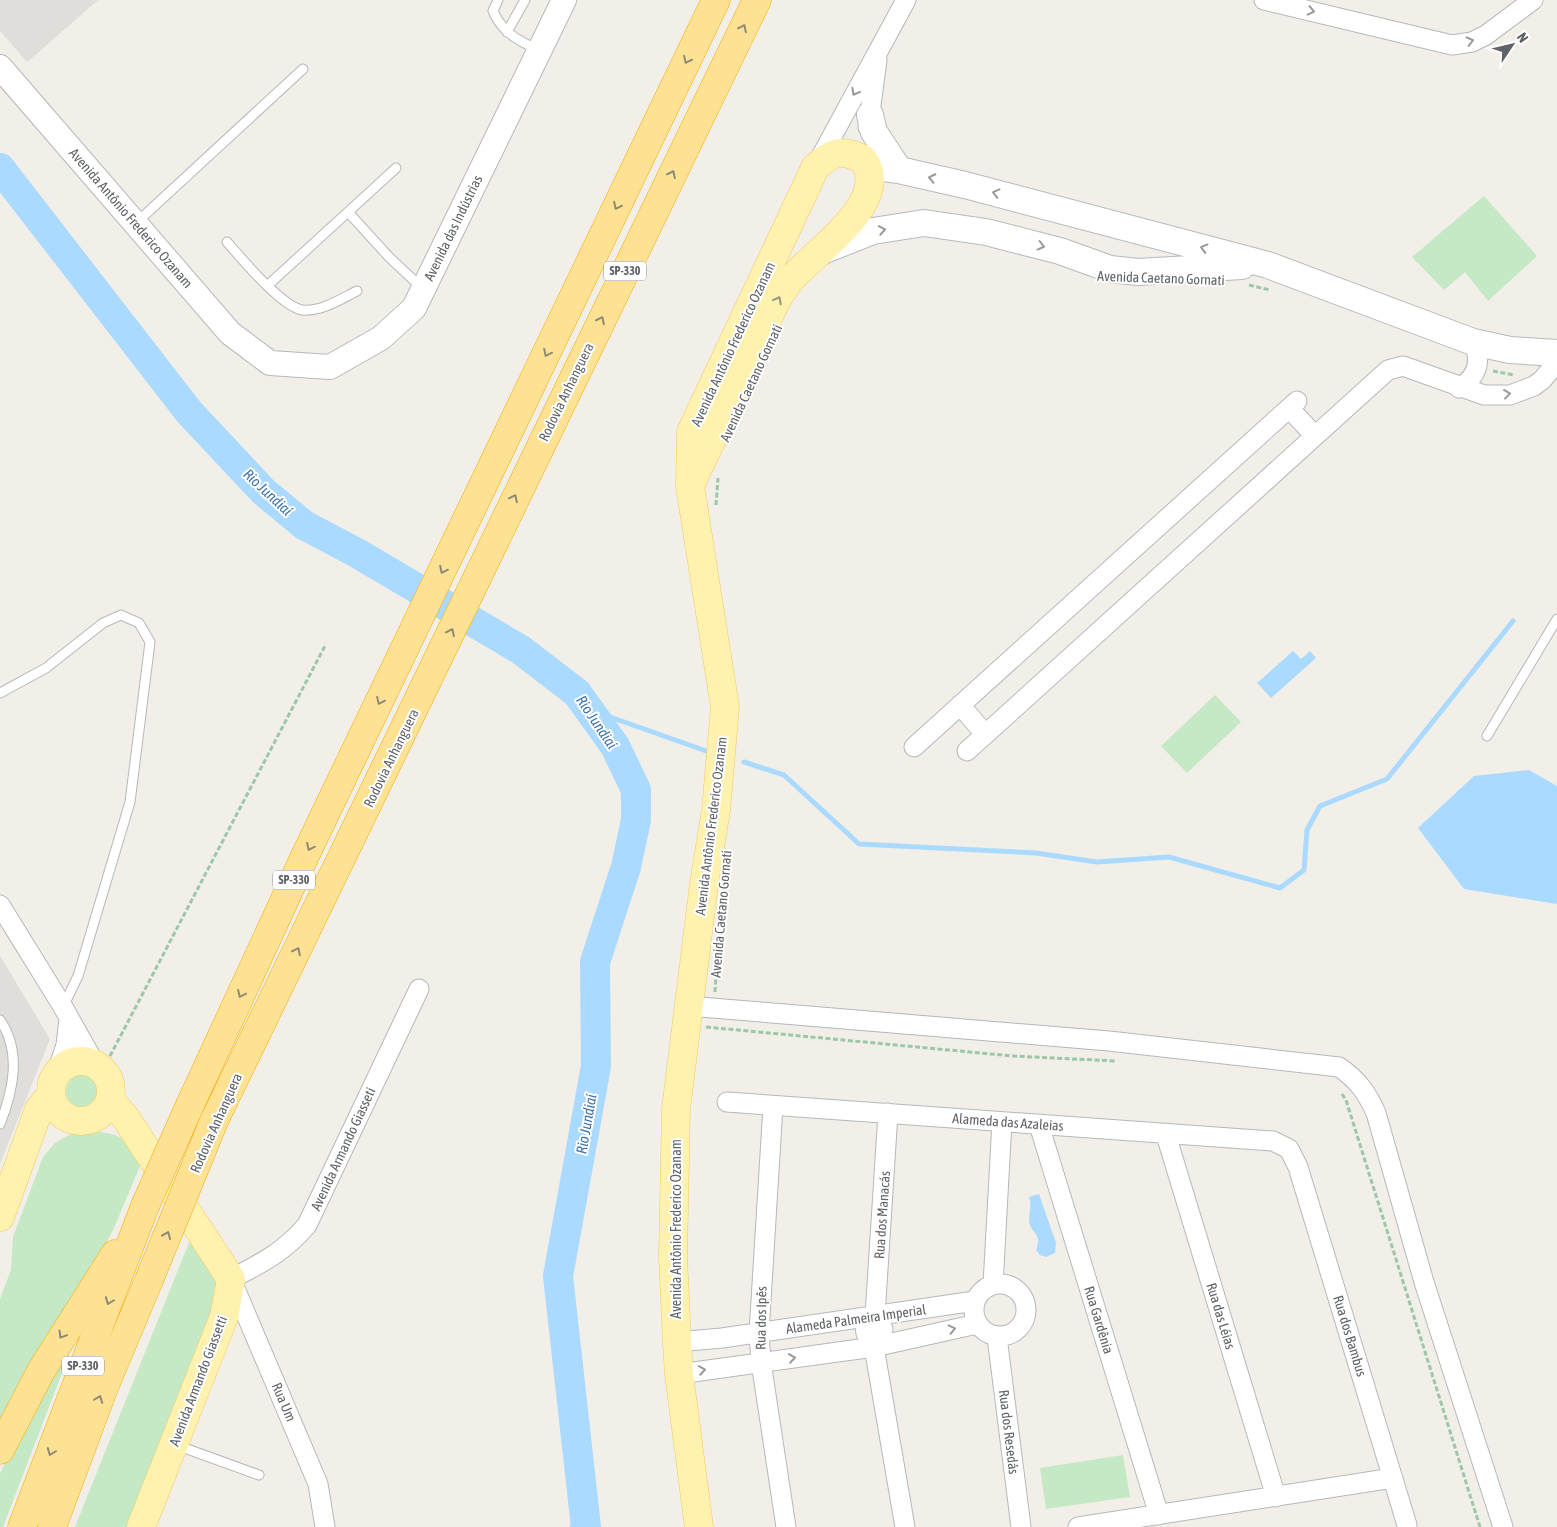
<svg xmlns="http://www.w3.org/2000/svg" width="1557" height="1527" font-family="'Asap Condensed',sans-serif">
	<rect width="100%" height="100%" fill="#f1efe8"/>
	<!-- industrial -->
	<path fill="#e0deda" d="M0 0H98L27 62 0 31Z
		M0 956 50 1039 0 1164Z"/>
	<!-- green -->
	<path fill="#c5e8c5" d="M1484 196 1537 256 1488 301 1465 272 1444 290 1412 257Z
		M1215 695 1241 722 1187 773 1161 746Z
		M66 1091a17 17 0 1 1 34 0a17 17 0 1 1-34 0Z
		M90 1131C116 1133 125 1137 144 1156L114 1228 92 1270 0 1423V1299L11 1270 13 1237 43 1157 55 1143 71 1134Z
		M192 1235 214 1270 219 1293 131 1527H75Z
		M65 1351 70 1352 3 1527H0V1474L9 1453Z
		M1123 1455 1130 1497 1046 1509 1040 1468Z"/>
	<!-- water -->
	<path fill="#aadaff" d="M1293 651 1301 659 1310 651 1316 658 1271 698 1257 683Z
		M1529 770 1557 786V904L1464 889 1418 828 1474 776Z
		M1039 1194 1056 1243 1055 1253 1046 1257 1040 1255 1036 1250C1043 1232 1031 1235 1029 1221 1029 1212 1032 1206 1029 1197Z"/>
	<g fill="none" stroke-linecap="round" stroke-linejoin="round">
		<!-- stream -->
		<path stroke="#aadaff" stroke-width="5" d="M577 693 610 717 712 753
			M744 762 784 775 859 844 1036 853 1097 862 1169 857 1280 888 1304 870 1307 830 1320 806 1387 779 1513 621
			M572 1527 585 1522"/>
		<!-- river -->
		<path stroke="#aadaff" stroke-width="30" d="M0 168 189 412 263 491 304 525 357 553 521 650 577 693 615 746 636 790V820L626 867 595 962 596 1066 558 1276 586 1527"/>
		<defs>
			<path id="service" d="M498 0 493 11C502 32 518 41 539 50
				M507 32 525 0
				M348 212 396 168
				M136 223 303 69
				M227 242C242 259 281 306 302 310 321 312 341 299 357 291
				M267 286 348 212 389 257 423 289
				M0 693 46 668 103 623 121 615 139 623 150 642 130 802 78 976 63 1007
				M1487 736 1557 619
				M0 1020C22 1052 13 1091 0 1124
				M176 1445 259 1475"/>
			<path id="minor" d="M1264 0 1452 45 1472 42 1486 35 1533 0
				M868 127 877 60
				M817 164 906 0
				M1459 388C1478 377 1482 360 1473 342
				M1289 408 1315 436
				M960 705 985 734
				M914 747 1297 401
				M967 751 1388 370 1403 366 1484 395H1510L1534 386 1542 380 1552 368 1555 353
				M0 905 63 1007 95 1064
				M688 1006 1109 1041 1339 1067C1358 1080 1367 1093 1376 1113L1424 1282 1503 1527
				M57 1072 66 1045 69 1019
				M727 1102 1273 1141 1289 1149 1298 1167 1407 1525
				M773 1106 759 1333 761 1362 786 1527
				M1039 1125 1159 1515
				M1166 1135 1276 1497
				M974 1310a26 26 0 1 1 52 0a26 26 0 1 1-52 0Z
				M993 1285 1002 1122
				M875 1316C861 1327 864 1334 874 1347L905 1527
				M997 1337 1021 1527
				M677 1342 722 1338 975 1301
				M874 1347 881 1336 883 1329 875 1316 888 1113
				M679 1374 874 1347 977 1324
				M325 1527 318 1484 231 1279C262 1263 284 1252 307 1225L419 989
				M1078 1527 1393 1478"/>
			<path id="tertiary" d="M0 67 230 333 270 363 330 367 381 338 414 308 564 0"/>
			<path id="secondary" d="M870 115 874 132 899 170
				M868 166 899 170 965 185 1268 265 1473 342 1510 350 1557 353
				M820 252 873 231 924 223 986 232 1060 251 1110 269 1138 272 1242 266"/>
			<path id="primary" d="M690 486C710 442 732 399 752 355 763 332 772 303 788 283 810 254 894 203 863 159 840 149 833 151 815 168L691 432 690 486 725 707 716 810 704 884 676 1109 673 1257 677 1342 679 1374 699 1527
				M51 1091a30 30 0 1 1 60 0a30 30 0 1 1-60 0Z
				M110 1100 125 1117 231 1279 224 1317 141 1527
				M0 1217 39 1109 51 1095"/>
			<path id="motorway" d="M190 1105 304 858 716 0
				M214 1121 757 0
				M0 1450 41 1371 115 1254
				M22 1527 145 1206
				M52 1527 103 1390 149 1280"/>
		</defs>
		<!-- service casing -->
		<use href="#service" stroke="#b5b8bc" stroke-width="11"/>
		<!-- minor casing -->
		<use href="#minor" stroke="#b5b8bc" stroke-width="21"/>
		<!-- tertiary casing -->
		<use href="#tertiary" stroke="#b5b8bc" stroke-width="26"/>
		<!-- secondary casing -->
		<use href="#secondary" stroke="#b6babf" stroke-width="28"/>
		<!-- primary casing -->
		<use href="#primary" stroke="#f2c960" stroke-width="29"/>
		<!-- motorway casing -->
		<use href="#motorway" stroke="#f9ab00" stroke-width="29"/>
		<!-- path -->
		<path stroke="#9cc7a9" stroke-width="3" stroke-dasharray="5 2.5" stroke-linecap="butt" d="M1249 285 1270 290
			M1493 371 1514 375
			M716 505 718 478
			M715 992 716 976
			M706 1027 1012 1056 1116 1061
			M110 1056 326 644
			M1342 1094 1346 1100 1480 1527"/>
		<!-- service -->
		<use href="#service" stroke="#fff" stroke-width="9"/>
		<!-- minor -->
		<use href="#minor" stroke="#fff" stroke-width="19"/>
		<!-- tertiary -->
		<use href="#tertiary" stroke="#fff" stroke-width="24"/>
		<!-- secondary -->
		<use href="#secondary" stroke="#fff" stroke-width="26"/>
		<!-- primary -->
		<use href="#primary" stroke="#fff2af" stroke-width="28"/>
		<!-- motorway -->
		<use href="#motorway" stroke="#fde293" stroke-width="28"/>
		<defs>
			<path id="motorway-bridge" d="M145 1206 190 1105
				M149 1280 214 1121"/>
		</defs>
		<!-- motorway-bridge casing -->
		<use href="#motorway-bridge" stroke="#f9ab00" stroke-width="29" stroke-linecap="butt"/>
		<!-- motorway-bridge -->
		<use href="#motorway-bridge" stroke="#fde293" stroke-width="28"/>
	</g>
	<!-- one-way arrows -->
	<defs><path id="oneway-chevron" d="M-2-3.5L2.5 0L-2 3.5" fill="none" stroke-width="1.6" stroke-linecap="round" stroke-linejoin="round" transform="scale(1.25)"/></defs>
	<g stroke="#979a9d">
		<use href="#oneway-chevron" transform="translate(1311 11) rotate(13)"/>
		<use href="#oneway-chevron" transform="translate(1470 41) rotate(-14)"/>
		<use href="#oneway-chevron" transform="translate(855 92) rotate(118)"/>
		<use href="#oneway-chevron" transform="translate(932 178) rotate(-168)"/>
		<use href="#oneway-chevron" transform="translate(996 193) rotate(-165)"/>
		<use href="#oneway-chevron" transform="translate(882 230) rotate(-10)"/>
		<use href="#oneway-chevron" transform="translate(1041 246) rotate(14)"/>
		<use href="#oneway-chevron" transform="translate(1204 248) rotate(-165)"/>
		<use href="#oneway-chevron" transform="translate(1507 394) rotate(-7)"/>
		<use href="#oneway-chevron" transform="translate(952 1329) rotate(-13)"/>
		<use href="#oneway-chevron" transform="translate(792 1358) rotate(-8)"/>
		<use href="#oneway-chevron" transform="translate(702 1370) rotate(-9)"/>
	</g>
	<g stroke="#8e8975">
		<use href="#oneway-chevron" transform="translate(743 28) rotate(-64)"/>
		<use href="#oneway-chevron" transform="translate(687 60) rotate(116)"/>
		<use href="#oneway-chevron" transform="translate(672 174) rotate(-64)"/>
		<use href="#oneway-chevron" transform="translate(617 206) rotate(116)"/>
		<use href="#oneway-chevron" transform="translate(601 320) rotate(-64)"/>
		<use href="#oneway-chevron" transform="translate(547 353) rotate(116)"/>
		<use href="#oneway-chevron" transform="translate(514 498) rotate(-64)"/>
		<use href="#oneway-chevron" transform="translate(443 570) rotate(116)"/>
		<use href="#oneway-chevron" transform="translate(451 632) rotate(-65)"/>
		<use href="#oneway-chevron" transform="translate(380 701) rotate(116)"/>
		<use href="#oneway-chevron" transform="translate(310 847) rotate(116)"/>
		<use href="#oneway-chevron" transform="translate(297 951) rotate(-64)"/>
		<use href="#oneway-chevron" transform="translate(241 994) rotate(115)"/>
		<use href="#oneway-chevron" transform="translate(167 1235) rotate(-68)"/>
		<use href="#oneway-chevron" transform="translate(109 1301) rotate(111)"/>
		<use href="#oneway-chevron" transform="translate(62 1335) rotate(121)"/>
		<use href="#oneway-chevron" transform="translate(99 1399) rotate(-69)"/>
		<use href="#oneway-chevron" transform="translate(51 1452) rotate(111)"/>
	</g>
	<use stroke="#979581" href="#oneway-chevron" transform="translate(778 300) rotate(-62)"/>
	<g text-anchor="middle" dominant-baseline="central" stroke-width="4" stroke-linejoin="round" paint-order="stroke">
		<!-- shield labels -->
		<g fill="#fff" stroke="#8f9295" stroke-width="1">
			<rect x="604" y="261.5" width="42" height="19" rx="4"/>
			<rect x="273" y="870.5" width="42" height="19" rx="4"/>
			<rect x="62" y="1356.5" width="42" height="19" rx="4"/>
		</g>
		<g font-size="12" font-weight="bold" fill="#5f6368">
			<text x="625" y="271">SP-330</text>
			<text x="294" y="880">SP-330</text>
			<text x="83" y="1366">SP-330</text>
		</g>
		<!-- street labels -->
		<g font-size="14" fill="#5f6368" stroke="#fff">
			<text transform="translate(131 218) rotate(49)">Avenida Antônio Frederico Ozanam</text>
			<text transform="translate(453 228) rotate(-64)">Avenida das Indústrias</text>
			<text transform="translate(1161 278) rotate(2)">Avenida Caetano Gornati</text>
			<text transform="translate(733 344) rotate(-65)">Avenida Antônio Frederico Ozanam</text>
			<text transform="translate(751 383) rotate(-65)">Avenida Caetano Gornati</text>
			<text transform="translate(566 392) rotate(-64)">Rodovia Anhanguera</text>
			<text transform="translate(391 758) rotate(-64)">Rodovia Anhanguera</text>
			<text transform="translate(711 826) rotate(-83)">Avenida Antônio Frederico Ozanam</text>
			<text transform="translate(721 914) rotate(-85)">Avenida Caetano Gornati</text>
			<text transform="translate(1008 1122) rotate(4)">Alameda das Azaleias</text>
			<text transform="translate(216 1123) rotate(-66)">Rodovia Anhanguera</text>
			<text transform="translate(343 1149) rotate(-65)">Avenida Armando Giasseti</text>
			<text transform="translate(882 1215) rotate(-86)">Rua dos Manacás</text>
			<text transform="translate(676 1229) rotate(-90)">Avenida Antônio Frederico Ozanam</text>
			<text transform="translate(1221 1316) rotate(73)">Rua das Léias</text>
			<text transform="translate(761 1318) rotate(-89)">Rua dos Ipês</text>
			<text transform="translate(856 1319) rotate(-8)">Alameda Palmeira Imperial</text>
			<text transform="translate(1099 1320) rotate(73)">Rua Gardênia</text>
			<text transform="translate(1350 1336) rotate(73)">Rua dos Bambus</text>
			<text transform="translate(198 1381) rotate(-69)">Avenida Armando Giassetti</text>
			<text transform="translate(284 1402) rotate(67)">Rua Um</text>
			<text transform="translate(1009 1432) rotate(83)">Rua dos Resedás</text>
		</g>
		<!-- water labels -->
		<g font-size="15" font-style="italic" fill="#4174aa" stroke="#fff">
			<text transform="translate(268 492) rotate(43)">Rio Jundiaí</text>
			<text transform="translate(597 722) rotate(56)">Rio Jundiaí</text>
			<text transform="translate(586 1124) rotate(-80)">Rio Jundiaí</text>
		</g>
	</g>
	<!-- north arrow -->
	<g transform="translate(1512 45) rotate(55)" stroke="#ffffff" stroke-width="4" paint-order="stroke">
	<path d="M0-4L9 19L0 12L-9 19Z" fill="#5f6368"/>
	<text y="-8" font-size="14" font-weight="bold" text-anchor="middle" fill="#5f6368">N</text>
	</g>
</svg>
